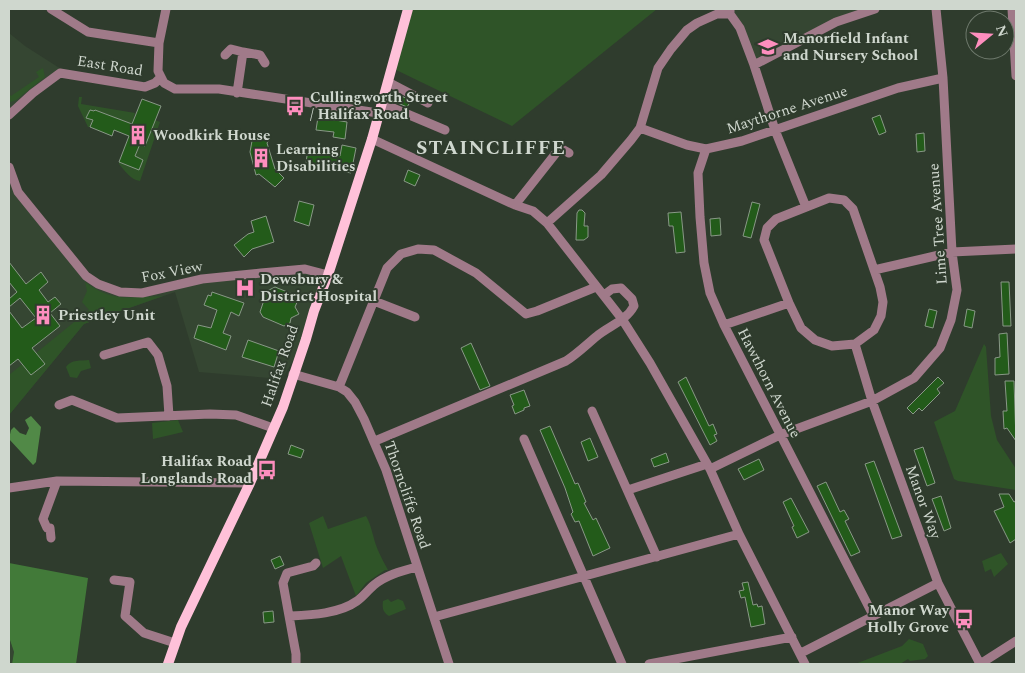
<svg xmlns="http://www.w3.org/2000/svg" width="1025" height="673" font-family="Spectral,serif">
	<rect width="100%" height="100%" fill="#2f3c2d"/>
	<!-- built -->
	<path fill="#354632" d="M729 9H863L754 65Z
		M9 33 25 46 61 69 9 115Z
		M9 167 18 192 86 276 120 292 194 281 305 269 328 275 306 339 282 379 199 372 175 292 84 324 9 415Z
		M9 637 14 652 12 664H9Z"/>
	<!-- green -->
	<path fill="#2f5428" d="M408 9H657L512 126 392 68Z
		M43 68 45 77 16 100 11 102 9 100V93L11 96 39 77 36 72Z
		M79 97H82L81 104 135 113 132 124 95 110 94 111 90 110 87 118 93 120 90 127H88L78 106Z
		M152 119 160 122 140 181C131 180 125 171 119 164V162L140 169 143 160 135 156Z
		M85 282C113 303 130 297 163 296L84 324 9 415V375L89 310 82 302 87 291Z
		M984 344 986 347 991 416 997 440 1016 469V490L958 481 954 479 934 422 955 411Z
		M89 360 91 368 81 371 77 378 70 377 66 367C71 359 81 361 89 360Z
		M178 420 183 432 153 439 152 423Z
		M323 516 328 529 366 516C370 523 371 528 373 535 376 548 382 559 388 570H385L366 583 356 596 341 556 323 568 309 523Z
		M1001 553 1008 564 994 577 991 569 985 572 982 561Z
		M388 599 391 602 398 599 403 601 406 609 389 616C383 612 382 608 383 601Z
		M909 639 923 644 928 656 925 659 910 661 908 659 900 664H855L902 646Z"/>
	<!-- forest -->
	<path fill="#427a39" d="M9 563 88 578 76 664H12L14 652 9 637Z"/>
	<!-- water -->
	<path fill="#518947" d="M31 416 41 427 36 462 33 465 9 439 11 430 14 427 20 433 26 435 29 428 25 420Z"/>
	<!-- building -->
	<path fill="#235b1a" stroke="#899887" d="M394 92 411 101 407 107 391 100Z
		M142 99 161 106 145 146 140 144 135 156 143 160 139 170 119 162 129 136 114 130 112 136 90 127 93 120 86 118 90 110 94 111 95 110 132 124Z
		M880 115 886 132 879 135 872 118Z
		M318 117 347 122 345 139 333 137 334 132 316 130Z
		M260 132 269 140 267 143 275 169 284 178 275 187 259 174 256 175 250 152 252 141Z
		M924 133 925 151 917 152 916 134Z
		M342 145 356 148 351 173 327 168V166L306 163 308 148 340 156Z
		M408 170 420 175 415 186 404 181Z
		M299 201 314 205 309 226 294 221Z
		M752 202 760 204 751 238 743 236Z
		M579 210H582L585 213 584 226H588V237L584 240H576L577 213Z
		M681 212 685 252 676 253 673 226H669L668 213Z
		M266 216 274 242 252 249 244 257 234 245 248 234 254 232 251 221Z
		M720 218 721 235 711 236 710 219Z
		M9 262 26 284 41 272 48 282 39 290 48 302 55 297 61 304 50 313 60 326 32 348 45 364 31 375 18 359 9 366V311L22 328 36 318 20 298 9 307V299L17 292 9 282Z
		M1001 282H1009L1011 326H1003Z
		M275 287 295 295 298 300 295 307 299 314 291 318 290 323 284 326 263 317 260 312 267 291Z
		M212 292 244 303 239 316 231 312 223 333 231 336 226 350 194 338 198 325 211 328 217 310 204 305 208 295 211 296Z
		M929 309 937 311 933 328 925 326Z
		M967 309 975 311 972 328 964 326Z
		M1007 333 1009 374 995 375V358L1000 357 999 334Z
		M248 340 279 351 274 367 242 357Z
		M471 343 490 386 480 390 461 348Z
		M686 377 709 426 713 424 717 434 714 435 717 441 710 445 678 382Z
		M938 377 944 383 937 389 940 393 922 411 919 408 913 414 907 408Z
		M1005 381H1014L1016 441 1007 428 1004 429 1003 411H1007Z
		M524 390 530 406 524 408V410L515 414 512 406 514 405 510 395Z
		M550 426 575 484 578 483 586 502 584 503 593 520 596 518 610 548 593 556 579 521 575 522 571 514 573 512 565 488 540 430Z
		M590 438 598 457 588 461 581 442Z
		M291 445 304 450 301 458 288 454Z
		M923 447 935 483 927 486 914 450Z
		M666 453 669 462 654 467 651 459Z
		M759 459 764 470 744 480 738 469Z
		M874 461 902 536 892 539 865 464Z
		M826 482 840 512 844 510 849 519 845 521 860 552 851 556 817 486Z
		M999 494H1009L1014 502 1016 501V539L1010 543 994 511 1004 507Z
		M941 496 951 528 944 531 932 499Z
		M791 498 809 532 797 538 792 527 794 526 783 502Z
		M280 556 284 565 275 569 271 560Z
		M748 582 753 605 757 604 758 607 762 606 765 624 751 627 745 597 741 598 739 591 744 590 742 583Z
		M273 611 274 622 264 623 263 612Z"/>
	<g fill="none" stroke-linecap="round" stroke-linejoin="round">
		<!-- minor -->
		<path stroke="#a07a89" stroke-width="9" d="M51 9 88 32 159 43
			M166 9 159 43 158 71 164 83 175 89H219L378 113
			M1012 9 1016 76
			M730 10V14L740 28 754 65 775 130 806 207
			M243 52 260 55 265 63
			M225 55 231 49 243 52 237 93
			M754 65 836 22 875 9
			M388 82 428 103
			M381 103 445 130
			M9 115 33 93 60 73 145 87 155 83 160 78
			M640 128 687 145 706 149 742 141 898 88 943 78
			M372 139 515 205 533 211 547 223 622 319 650 363 710 469 739 534 805 664
			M706 149 698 173 700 217 704 263 710 293 724 325 873 615
			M9 167 18 192 86 276 98 284 120 292 142 293 202 279 261 273 305 269 328 275
			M829 198 844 200 853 209 880 287 883 302 881 316 874 330 855 344 832 346 815 340 801 328 789 303 764 240 767 228 776 219Z
			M515 205 560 148 569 153
			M547 223 601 175 631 140 640 128 658 68 671 49 687 30 697 23 717 14H730
			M874 270 952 252 1016 249
			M374 301 415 317
			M724 325 789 303
			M855 344 872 401 938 583 980 664
			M104 355 148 342 158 355 167 386 169 416
			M293 374 339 387 347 392 355 402 364 419 386 470 449 664
			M339 387 387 268 401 254 418 249 434 250 476 273 526 314 537 311 596 287
			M59 405 72 400 117 418 210 414 236 415 273 428
			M592 411 657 557
			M524 439 622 664
			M375 441 566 361C577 354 586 345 597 336 609 326 626 321 634 306L632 299 621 288 612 289 604 295
			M710 469 780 435 872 401 914 378 940 348 951 320 957 290 952 252 943 78 936 9
			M9 488 57 481 250 483
			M628 490 707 464
			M51 538 50 528H47L43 519 57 481
			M316 563 313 566 287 573 283 583 289 616C310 615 339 614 357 601 363 597 368 590 374 585 386 575 402 571 417 567
			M114 580 130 582 125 616 144 633 175 643
			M289 616 296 654V664
			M434 617 739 534
			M801 653 938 583
			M649 664 792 637
			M980 664 1016 641"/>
		<!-- major -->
		<path stroke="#ffc1d9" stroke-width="10" d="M168 664 181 627 250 483 283 407 306 339 314 311 328 275 372 139 408 9"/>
	</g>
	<!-- icons -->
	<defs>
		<symbol id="school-bare" viewBox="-9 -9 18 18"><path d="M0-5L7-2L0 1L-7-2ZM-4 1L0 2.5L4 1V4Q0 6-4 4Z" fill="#fe8ebe" stroke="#2f3c2d" stroke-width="2.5" paint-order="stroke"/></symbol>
		<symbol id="bus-bare" viewBox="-9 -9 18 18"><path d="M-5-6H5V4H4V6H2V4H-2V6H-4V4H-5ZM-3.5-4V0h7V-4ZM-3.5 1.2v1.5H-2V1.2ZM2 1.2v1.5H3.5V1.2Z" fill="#fe8ebe" stroke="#2f3c2d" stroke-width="2.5" paint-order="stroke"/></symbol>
		<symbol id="building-bare" viewBox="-9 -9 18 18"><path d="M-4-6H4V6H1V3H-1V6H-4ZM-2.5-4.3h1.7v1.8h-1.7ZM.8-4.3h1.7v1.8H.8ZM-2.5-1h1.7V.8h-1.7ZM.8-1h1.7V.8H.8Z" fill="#fe8ebe" stroke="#2f3c2d" stroke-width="2.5" paint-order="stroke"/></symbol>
		<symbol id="hospital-bare" viewBox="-9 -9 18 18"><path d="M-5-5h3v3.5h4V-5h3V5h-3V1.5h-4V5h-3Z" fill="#fe8ebe" stroke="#2f3c2d" stroke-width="2.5" paint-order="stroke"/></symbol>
	</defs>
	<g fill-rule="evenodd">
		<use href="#school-bare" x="754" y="33" width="28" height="28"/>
		<use href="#bus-bare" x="281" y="92" width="28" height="28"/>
		<use href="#building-bare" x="124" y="121" width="28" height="28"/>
		<use href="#building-bare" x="247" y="144" width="28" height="28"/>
		<use href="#hospital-bare" x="231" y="274" width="28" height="28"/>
		<use href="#building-bare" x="29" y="301" width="28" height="28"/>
		<use href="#bus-bare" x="253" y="456" width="28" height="28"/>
		<use href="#bus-bare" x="950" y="605" width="28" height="28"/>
	</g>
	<g text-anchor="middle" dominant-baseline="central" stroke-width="4" stroke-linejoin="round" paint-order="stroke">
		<!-- poi labels -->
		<g font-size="15" font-weight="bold" fill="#cfd7ce" stroke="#2f3c2d" text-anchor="start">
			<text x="783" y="38">Manorfield Infant<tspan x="783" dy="17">and Nursery School</tspan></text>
			<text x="310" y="97">Cullingworth Street<tspan x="310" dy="17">/ Halifax Road</tspan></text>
			<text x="153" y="135">Woodkirk House</text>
			<text x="276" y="149">Learning<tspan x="276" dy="17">Disabilities</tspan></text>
			<text x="260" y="279">Dewsbury &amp;<tspan x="260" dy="17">District Hospital</tspan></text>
			<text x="58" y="315">Priestley Unit</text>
			<text x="252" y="461" text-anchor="end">Halifax Road<tspan x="252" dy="17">Longlands Road</tspan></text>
			<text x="949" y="610" text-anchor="end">Manor Way<tspan x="949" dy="17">Holly Grove</tspan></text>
		</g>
		<!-- street labels -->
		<g font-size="15" fill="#cfd7ce" stroke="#2f3c2d">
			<text transform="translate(110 66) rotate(9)">East Road</text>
			<text transform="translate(787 110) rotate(-18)">Maythorne Avenue</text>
			<text transform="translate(938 224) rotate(-94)">Lime Tree Avenue</text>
			<text transform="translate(172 272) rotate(-11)">Fox View</text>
			<text transform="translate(280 366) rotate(-71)">Halifax Road</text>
			<text transform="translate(769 383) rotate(63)">Hawthorn Avenue</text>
			<text transform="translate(407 495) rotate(71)">Thorncliffe Road</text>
			<text transform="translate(923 502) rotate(70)">Manor Way</text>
		</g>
		<!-- district labels -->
		<g font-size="20" font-weight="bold" letter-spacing="1" fill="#cfd7ce" stroke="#2f3c2d">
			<text x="491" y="148">STAINCLIFFE</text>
		</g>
	</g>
	<!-- border -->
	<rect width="1025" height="673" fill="none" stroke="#cfd7ce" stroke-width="20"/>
	<!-- north arrow -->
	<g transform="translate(990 35) rotate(72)"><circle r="24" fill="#2f3c2d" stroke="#6f7a6d"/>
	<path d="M0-4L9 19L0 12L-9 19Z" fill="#fe8ebe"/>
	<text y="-8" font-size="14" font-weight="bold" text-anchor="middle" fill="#cfd7ce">N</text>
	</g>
</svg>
